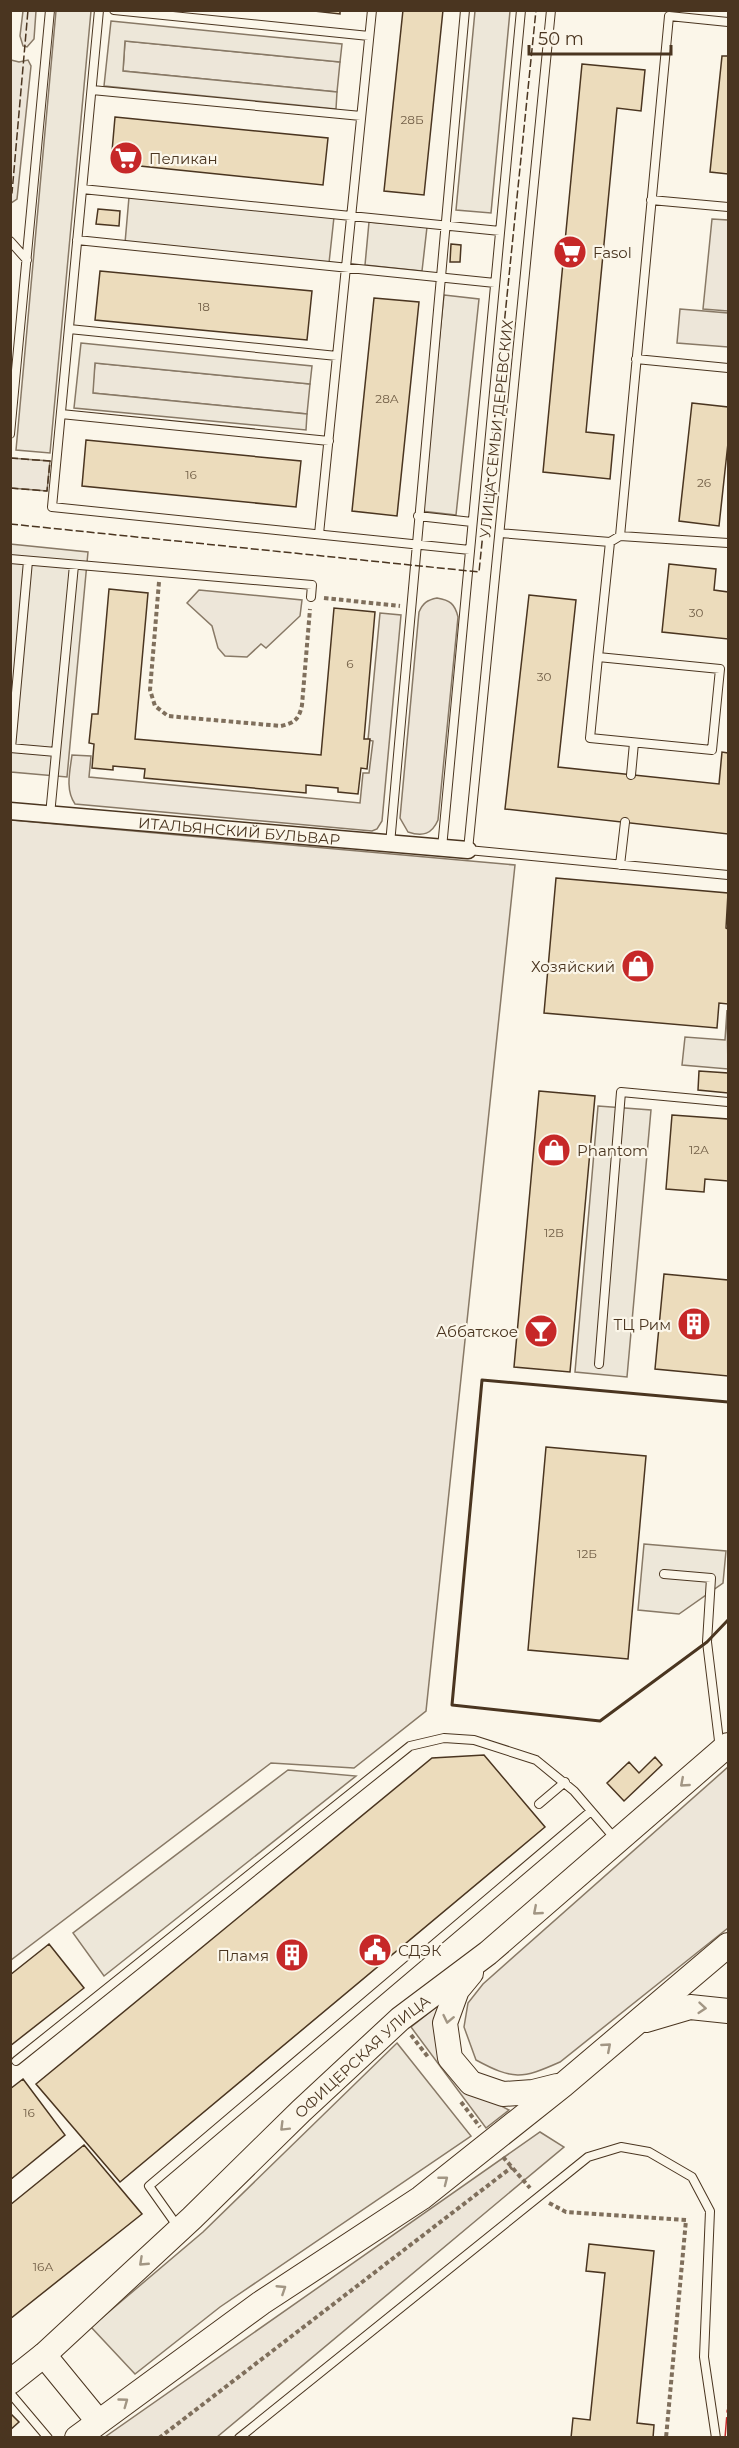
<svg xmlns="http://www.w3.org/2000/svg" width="739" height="2448" font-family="Montserrat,sans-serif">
	<rect width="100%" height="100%" fill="#fbf6e9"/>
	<!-- green -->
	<path fill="#ede6d9" stroke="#887966" stroke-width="1.5" d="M23 11H36L34 39 27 47 23 46 20 36Z
		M125 41 340 62 337 92 123 71Z
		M11 60 19 62 28 60 31 66 17 199 11 203Z
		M712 219 728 220V311L703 309Z
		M680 309 728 313V347L677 343Z
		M95 363 310 384 307 414 92 393Z
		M10 458 50 461 47 491 11 488Z
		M199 590 302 600 300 616 266 648 261 644 247 657 225 656 218 648 212 626 187 603Z
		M437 598C450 600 455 604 458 617L438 820C432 834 423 837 408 832L400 818 419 612C423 603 427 600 437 598Z
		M380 613 401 615 382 821 377 829 372 831 75 804C65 790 70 771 72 755L91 756 89 777 360 803 363 773H369L373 741 368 740Z
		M11 820 515 865 426 1711 354 1768 271 1763 11 1960Z
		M728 1767V1928L560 2062C522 2079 513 2080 476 2060L464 2027 468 2003 483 1984Z
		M439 2005V2029L484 2097 509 2110 486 2128 411 2027Z
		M540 2132 564 2147 217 2437H105Z"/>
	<!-- parking -->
	<path fill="#ede7d9" stroke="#887966" stroke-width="1.5" d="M56 11H91L50 453 16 450Z
		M475 11H510L491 213 456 210Z
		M111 21 342 44 340 62 125 41 123 71 337 92 336 109 104 86Z
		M129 197 334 217 329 263 125 243Z
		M369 222 427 227 422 271 365 265Z
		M444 295 479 299 456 515 421 511Z
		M81 343 312 366 310 384 95 363 93 393 307 414 306 430 74 408Z
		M10 544 88 552 67 777 11 772Z
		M727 1010 728 1069 682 1065 685 1037 725 1040Z
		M598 1106 651 1110 627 1377 575 1372Z
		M644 1544 726 1551 723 1583 679 1614 638 1610Z
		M288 1770 356 1776 104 1976 73 1933Z
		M397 2043 471 2136 220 2307 135 2374 91 2327 203 2232Z"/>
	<!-- building -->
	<path fill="#ecdcbc" stroke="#4a3520" stroke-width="1.5" d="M305 10H340V14Z
		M403 10H443L424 195 384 191Z
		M722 56H728V174L710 172Z
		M582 64 645 70 641 111 617 108 586 432 614 435 610 479 543 472Z
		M115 117 328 138 323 185 111 163Z
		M98 209 120 211 119 226 96 224Z
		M451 244 461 245 460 262H450Z
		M100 271 312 291 307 340 95 320Z
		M374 298 419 302 397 516 352 511Z
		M692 403 728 407V443L719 526 679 521Z
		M86 440 301 461 296 507 82 486Z
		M669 564 716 569 714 590 728 592V639L662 632Z
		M109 589 148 593 135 739 321 755 334 608 375 612 364 739H370L367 769 361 768 358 794 338 792V788L306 785V793L144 778 145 769 113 766V770L92 768 94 744 89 743 92 714H98Z
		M529 595 576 600 558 767 719 784 722 752 728 753V834L505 809Z
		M556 878 728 893 726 928 728 929V1004L719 1003 717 1028 544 1013Z
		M699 1071 728 1073V1093L698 1090Z
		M539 1091 595 1096 570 1372 514 1367Z
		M672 1115 728 1119V1181L705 1179 704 1192 666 1189Z
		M664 1274 728 1280V1376L655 1369Z
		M546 1447 646 1456 628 1659 528 1650Z
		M484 1755 545 1827 120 2182 36 2084 432 1758Z
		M655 1757 662 1765 624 1801 607 1783 629 1762 639 1773Z
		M49 1944 84 1988 10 2046V1975Z
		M23 2079 65 2135 10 2180V2089Z
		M84 2145 142 2214 10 2319V2205Z
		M589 2244 654 2251 637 2423 654 2425 653 2438H571L573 2418 590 2420 605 2273 586 2271Z
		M10 2413 19 2422 10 2430Z"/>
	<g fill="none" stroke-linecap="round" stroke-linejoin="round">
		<defs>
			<path id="lane" d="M99 10 52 507 470 550
				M114 10 369 36
				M551 10 468 850 728 875
				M92 90 361 116
				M82 189 500 231
				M651 200 728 207
				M77 240 495 283
				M10 241 27 260
				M69 329 337 356
				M636 359 728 368
				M61 414 329 441
				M10 434 50 10
				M418 516 472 522
				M500 533 610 542
				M319 534 372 10
				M620 536 669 16 728 22
				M10 559 312 585 311 597
				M598 657 720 669 712 750 590 738Z
				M598 657 610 542 620 536 728 543
				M10 748 56 752
				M11 748 28 561
				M631 775 634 743
				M50 815 74 565
				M390 844 465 10
				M442 848 521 10
				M620 865 625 822
				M599 1364 621 1092 728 1102
				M664 1574 711 1578 707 1642 720 1749
				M539 1804 565 1782
				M16 2061 410 1746 444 1738 474 1740 536 1760 574 1791 617 1841
				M178 2227 149 2186 591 1811
				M10 2393 48 2438
				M239 2438 588 2157 621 2147 649 2152 692 2177 710 2211 704 2357 716 2438"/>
			<g id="street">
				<path id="s1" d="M10 811 468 850"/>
			</g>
			<g id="secondary">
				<path d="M471 1973 457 1990 445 2023 450 2058 471 2083 503 2094 533 2092 557 2086"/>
				<path d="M646 2020 690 2007 728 2011"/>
				<path d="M44 2355 98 2421"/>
				<path id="s2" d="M10 2382 44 2355 192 2218 301 2111 400 2019 488 1953 728 1745"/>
				<path d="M77 2438 261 2303 421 2198 563 2085 728 1945"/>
			</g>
		</defs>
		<!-- lane casing -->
		<use href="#lane" stroke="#4a3520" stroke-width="10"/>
		<!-- street casing -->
		<use href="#street" stroke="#4a3520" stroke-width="19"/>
		<!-- secondary casing -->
		<use href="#secondary" stroke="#4a3520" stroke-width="26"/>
		<!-- path -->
		<path stroke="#7f6f5c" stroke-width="4" stroke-dasharray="4.5 3" stroke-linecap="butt" d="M159 582 150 690 155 706 168 716 281 726C295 723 299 719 302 705L310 609
			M324 598 400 606
			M411 2035 428 2057
			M461 2102 480 2127
			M503 2157 530 2188
			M549 2203 566 2212 686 2220 666 2438
			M159 2438 512 2167"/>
		<!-- lane -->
		<use href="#lane" stroke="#fbf6e9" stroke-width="8"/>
		<!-- street -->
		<use href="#street" stroke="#fbf6e9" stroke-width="16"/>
		<!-- secondary -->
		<use href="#secondary" stroke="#fbf6e9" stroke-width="24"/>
		<!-- fence -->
		<path stroke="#4a3520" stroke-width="1.5" stroke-dasharray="8 3" stroke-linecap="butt" d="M10 193H12L28 10
			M10 458 50 461 47 491 10 488
			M10 524 479 572 536 10"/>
		<!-- wall -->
		<path stroke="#4a3520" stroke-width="3" d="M728 1402 482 1380 452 1705 600 1721 707 1642 728 1620"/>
		<!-- power -->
		<path stroke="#c62828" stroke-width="1.5" stroke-dasharray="21 4.5 3 4.5" stroke-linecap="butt" d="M725 2438 728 2401"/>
	</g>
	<!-- one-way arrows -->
	<defs><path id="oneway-chevron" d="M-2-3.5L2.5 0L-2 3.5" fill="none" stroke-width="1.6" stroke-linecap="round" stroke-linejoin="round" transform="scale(1.5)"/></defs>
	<g stroke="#a29684">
		<use href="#oneway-chevron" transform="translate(684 1783) rotate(139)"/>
		<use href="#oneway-chevron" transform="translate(537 1911) rotate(139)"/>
		<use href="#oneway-chevron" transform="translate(702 2008) rotate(5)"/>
		<use href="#oneway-chevron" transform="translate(448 2019) rotate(102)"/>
		<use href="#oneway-chevron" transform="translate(607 2047) rotate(-41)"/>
		<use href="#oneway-chevron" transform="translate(284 2127) rotate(135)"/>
		<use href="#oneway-chevron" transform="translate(444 2180) rotate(-38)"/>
		<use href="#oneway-chevron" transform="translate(143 2262) rotate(137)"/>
		<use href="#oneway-chevron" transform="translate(282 2289) rotate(-33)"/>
		<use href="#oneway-chevron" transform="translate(124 2402) rotate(-36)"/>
	</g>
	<!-- icons -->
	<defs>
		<symbol id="supermarket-disc" viewBox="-11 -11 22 22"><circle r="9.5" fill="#c62828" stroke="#fbf6e9"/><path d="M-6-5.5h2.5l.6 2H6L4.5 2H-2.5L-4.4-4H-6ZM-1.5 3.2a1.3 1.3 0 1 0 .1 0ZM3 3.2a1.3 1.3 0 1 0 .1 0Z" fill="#fff"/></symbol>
		<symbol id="shop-disc" viewBox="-11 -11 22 22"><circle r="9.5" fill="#c62828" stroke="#fbf6e9"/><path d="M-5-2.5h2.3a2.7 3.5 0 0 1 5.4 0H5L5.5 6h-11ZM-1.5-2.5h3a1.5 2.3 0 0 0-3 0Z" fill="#fff"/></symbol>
		<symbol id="building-disc" viewBox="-11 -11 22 22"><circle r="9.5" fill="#c62828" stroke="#fbf6e9"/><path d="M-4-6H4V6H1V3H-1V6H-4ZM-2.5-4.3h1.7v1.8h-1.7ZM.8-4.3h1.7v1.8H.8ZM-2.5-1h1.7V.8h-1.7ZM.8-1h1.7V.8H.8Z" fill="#fff"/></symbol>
		<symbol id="bar-disc" viewBox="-11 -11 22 22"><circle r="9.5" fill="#c62828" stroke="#fbf6e9"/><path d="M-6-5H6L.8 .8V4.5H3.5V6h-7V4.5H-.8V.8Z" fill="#fff"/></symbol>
		<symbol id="civic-disc" viewBox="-11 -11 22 22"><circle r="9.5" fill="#c62828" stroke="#fbf6e9"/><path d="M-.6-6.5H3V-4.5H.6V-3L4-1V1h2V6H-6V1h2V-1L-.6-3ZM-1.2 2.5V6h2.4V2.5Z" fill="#fff"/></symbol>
	</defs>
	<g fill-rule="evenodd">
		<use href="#supermarket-disc" x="107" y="139" width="38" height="38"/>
		<use href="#supermarket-disc" x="551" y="233" width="38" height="38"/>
		<use href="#shop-disc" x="619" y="947" width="38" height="38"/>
		<use href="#shop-disc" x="535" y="1131" width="38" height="38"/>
		<use href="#building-disc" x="675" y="1305" width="38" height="38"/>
		<use href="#bar-disc" x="522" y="1312" width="38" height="38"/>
		<use href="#civic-disc" x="356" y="1931" width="38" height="38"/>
		<use href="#building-disc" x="273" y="1936" width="38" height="38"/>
	</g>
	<g text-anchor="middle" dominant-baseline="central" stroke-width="4.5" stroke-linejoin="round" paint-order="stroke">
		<!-- number labels -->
		<g font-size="12" fill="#725f47">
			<text x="412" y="119">28Б</text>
			<text x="204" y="306">18</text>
			<text x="387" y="398">28А</text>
			<text x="191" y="474">16</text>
			<text x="704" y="482">26</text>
			<text x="696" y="612">30</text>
			<text x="350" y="663">6</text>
			<text x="544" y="676">30</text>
			<text x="699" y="1149">12А</text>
			<text x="554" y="1232">12В</text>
			<text x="587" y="1553">12Б</text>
			<text x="29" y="2112">16</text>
			<text x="43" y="2266">16А</text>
		</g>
		<!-- poi labels -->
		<g font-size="15" fill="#4a3520" stroke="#fbf6e9" text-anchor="start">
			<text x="149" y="158">Пеликан</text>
			<text x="593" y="252">Fasol</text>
			<text x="615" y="966" text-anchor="end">Хозяйский</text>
			<text x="577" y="1150">Phantom</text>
			<text x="671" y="1324" text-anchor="end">ТЦ Рим</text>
			<text x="518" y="1331" text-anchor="end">Аббатское</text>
			<text x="398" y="1950">СДЭК</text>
			<text x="269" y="1955" text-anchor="end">Пламя</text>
		</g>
		<!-- street labels -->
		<g font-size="15" fill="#4a3520" stroke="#fbf6e9">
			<text transform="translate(496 429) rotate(-84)">УЛИЦА СЕМЬИ ДЕРЕВСКИХ</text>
			<text stroke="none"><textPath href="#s1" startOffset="230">ИТАЛЬЯНСКИЙ БУЛЬВАР</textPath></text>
			<text stroke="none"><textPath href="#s2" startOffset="480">ОФИЦЕРСКАЯ УЛИЦА</textPath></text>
		</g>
	</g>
	<!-- border -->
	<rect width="739" height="2448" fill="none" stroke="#4a3520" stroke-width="24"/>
	<!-- scale -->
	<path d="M529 45v9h142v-9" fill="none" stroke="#4a3520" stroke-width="3"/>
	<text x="538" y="45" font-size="18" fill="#4a3520" stroke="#fbf6e9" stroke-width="4.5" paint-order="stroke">50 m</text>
</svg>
